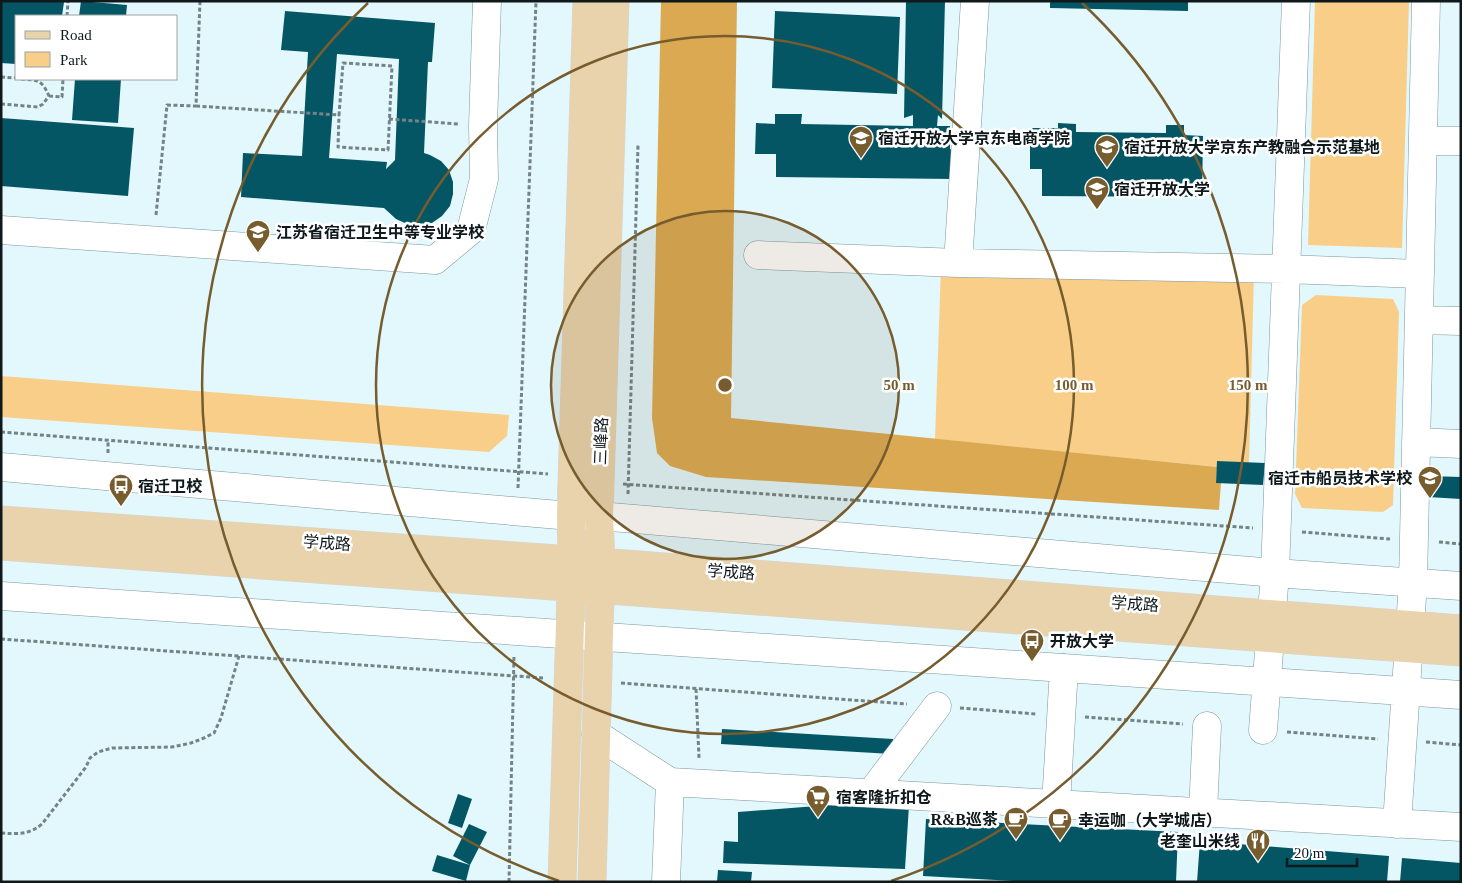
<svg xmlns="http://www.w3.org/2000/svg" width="1462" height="883" font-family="'Times New Roman','Noto Sans SC',serif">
	<rect width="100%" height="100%" fill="#e2f8fd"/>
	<!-- green -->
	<path fill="#f8ce89" d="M1315 1H1409L1402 248 1308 245Z
		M941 267 1254 274 1249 463 1217 461V467L935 439Z
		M1316 295 1393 299 1399 312 1393 505 1383 512 1302 508 1295 494 1302 305Z
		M1 376 509 415 507 436 489 452 1 417Z"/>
	<!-- forest -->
	<path fill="#dba951" d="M661 1H737L731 418 1217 467 1216 482 1221 483 1219 510 706 477 670 466 657 453 652 418Z"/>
	<!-- building -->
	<path fill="#055665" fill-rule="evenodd" d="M1 1 64 2 62 16H16V64L1 63Z
		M81 1 127 5 126 16H79Z
		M906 1H945L942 119 938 115 937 126H950V149L954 151 953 179 776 177V154H755L756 123 775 124V114H802L801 124 913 126V115L904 118Z
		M1050 1H1188V11L1050 8Z
		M285 11 435 23 432 62H428L424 153 430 155 441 161 449 170 453 182V194L450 206 442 216 432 223 419 226 407 224 396 219 384 208 241 197 243 153 302 156 308 52 281 50ZM337 54 399 59 395 160 386 169 387 162 329 158Z
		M775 11 900 17 897 94 772 88Z
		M75 79H121L118 123 72 120Z
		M1 118 134 128 128 196 1 186Z
		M1058 123 1076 124V132L1166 133V125H1184V135L1203 136 1202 197 1042 196V169H1030V128H1058Z
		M1217 461 1265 463 1263 485 1216 483Z
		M1428 476 1461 477V499L1428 497Z
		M722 729 893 739 892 754 721 744Z
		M458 794 472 799 462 828 448 823Z
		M843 804 909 805 905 869 723 863 724 841 738 842V812Z
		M926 819 1178 832 1176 882H1030L923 876Z
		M469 824 487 832 470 865 453 856Z
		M1200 841 1389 856 1387 882H1197Z
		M437 855 470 865 466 881 432 871Z
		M1402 858 1461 863V882H1400Z
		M718 870 752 872 751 882H717Z"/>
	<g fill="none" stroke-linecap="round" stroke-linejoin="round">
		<defs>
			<path id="minor" d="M1423 141H1461
				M1 230 435 260 471 230 484 179 483 126 487 1
				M758 255 958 263 1285 269 1420 274
				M958 263 975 1
				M1419 320 1461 321
				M1416 442 1461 444
				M1 467 571 516H599L1275 573 1461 586
				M1 596 1461 695
				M1263 730 1275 573 1296 1
				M596 734 670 782
				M871 793 937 706
				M1056 804 1064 668
				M1203 812 1207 726
				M1397 824 1413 582 1426 1
				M666 882 670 782 1461 827"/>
			<path id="major" d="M1 520 601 562 1461 629
				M1 546 1461 652
				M562 882 572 560 571 516 587 1
				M592 882 601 562 599 516 615 1"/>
		</defs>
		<!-- minor casing -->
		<use href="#minor" stroke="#7d969d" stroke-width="29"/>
		<!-- major casing -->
		<use href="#major" stroke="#d4d6d6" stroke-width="29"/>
		<!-- path -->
		<path stroke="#738386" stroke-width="3" stroke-dasharray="4 2.5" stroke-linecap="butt" d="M67 16 68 1
			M1 77 16 78
			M21 79C38 80 42 80 49 96
			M49 96 62 97 63 79
			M1 104 38 107 43 104 49 96
			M196 106 339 115 343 63 392 66 388 150 338 147 339 115
			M389 119 459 124
			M156 215 167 105 196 106 200 1
			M1 432 548 474
			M108 453V440
			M623 484 1253 528
			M518 488 536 1
			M628 494 638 145
			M1302 532 1390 539
			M1439 542 1461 544
			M1 639 543 678
			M621 683 907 704
			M696 689 699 758
			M960 708 1036 714
			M1085 717 1183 724
			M1287 732 1378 739
			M1426 742 1461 745
			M1 833C17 834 29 835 42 824L86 767 90 758 98 752 112 748 172 747 191 743 204 738 214 733 221 718 239 656
			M509 882 514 656"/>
		<!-- minor -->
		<use href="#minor" stroke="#fff" stroke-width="28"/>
		<!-- major -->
		<use href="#major" stroke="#e9d3ad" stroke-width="28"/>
	</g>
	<!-- distance rings -->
	<circle cx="725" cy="385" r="174" fill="#775c2e" fill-opacity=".12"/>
	<g fill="none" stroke="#775c2e" stroke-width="2.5">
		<circle cx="725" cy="385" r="174"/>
		<circle cx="725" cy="385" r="349"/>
		<path d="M559 881A523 523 0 0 1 368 3M1082 3A523 523 0 0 1 891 881"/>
	</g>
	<!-- icons -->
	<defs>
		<symbol id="university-pin" viewBox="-11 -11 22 30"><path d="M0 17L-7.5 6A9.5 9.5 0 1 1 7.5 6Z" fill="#775c2e" stroke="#fff"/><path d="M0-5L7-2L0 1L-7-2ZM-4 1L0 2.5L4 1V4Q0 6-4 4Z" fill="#fff"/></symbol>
		<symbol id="school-pin" viewBox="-11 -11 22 30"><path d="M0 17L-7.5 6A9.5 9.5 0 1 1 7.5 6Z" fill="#775c2e" stroke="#fff"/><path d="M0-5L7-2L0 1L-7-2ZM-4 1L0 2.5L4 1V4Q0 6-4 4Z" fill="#fff"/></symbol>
		<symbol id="bus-pin" viewBox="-11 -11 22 30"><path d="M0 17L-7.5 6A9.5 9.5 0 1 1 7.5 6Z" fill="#775c2e" stroke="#fff"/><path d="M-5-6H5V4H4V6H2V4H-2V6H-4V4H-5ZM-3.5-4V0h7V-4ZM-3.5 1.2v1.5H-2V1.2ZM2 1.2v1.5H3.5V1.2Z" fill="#fff"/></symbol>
		<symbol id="supermarket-pin" viewBox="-11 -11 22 30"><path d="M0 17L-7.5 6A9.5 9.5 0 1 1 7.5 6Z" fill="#775c2e" stroke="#fff"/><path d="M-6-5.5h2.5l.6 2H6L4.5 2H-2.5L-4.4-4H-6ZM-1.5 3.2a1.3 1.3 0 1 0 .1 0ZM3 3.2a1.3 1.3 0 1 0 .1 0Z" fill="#fff"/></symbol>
		<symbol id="cafe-pin" viewBox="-11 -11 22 30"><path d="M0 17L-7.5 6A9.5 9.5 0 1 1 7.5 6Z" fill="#775c2e" stroke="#fff"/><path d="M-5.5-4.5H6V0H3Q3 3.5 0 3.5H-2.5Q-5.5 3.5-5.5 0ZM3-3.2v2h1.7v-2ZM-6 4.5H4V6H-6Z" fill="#fff"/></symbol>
		<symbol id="restaurant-pin" viewBox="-11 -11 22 30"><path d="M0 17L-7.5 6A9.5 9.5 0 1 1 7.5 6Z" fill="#775c2e" stroke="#fff"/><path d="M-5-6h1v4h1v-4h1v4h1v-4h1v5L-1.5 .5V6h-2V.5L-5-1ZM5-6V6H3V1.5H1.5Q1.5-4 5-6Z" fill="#fff"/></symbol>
	</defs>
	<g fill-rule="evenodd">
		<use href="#university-pin" x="847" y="124" width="28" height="38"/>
		<use href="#university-pin" x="1093" y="133" width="28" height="38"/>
		<use href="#university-pin" x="1083" y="175" width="28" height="38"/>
		<use href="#school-pin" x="244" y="218" width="28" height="38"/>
		<use href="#school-pin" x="1416" y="464" width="28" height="38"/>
		<use href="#bus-pin" x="107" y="472" width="28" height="38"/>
		<use href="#bus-pin" x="1018" y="627" width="28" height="38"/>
		<use href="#supermarket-pin" x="804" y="783" width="28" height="38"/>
		<use href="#cafe-pin" x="1002" y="805" width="28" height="38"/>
		<use href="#cafe-pin" x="1046" y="806" width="28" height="38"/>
		<use href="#restaurant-pin" x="1244" y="827" width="28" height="38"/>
	</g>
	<g text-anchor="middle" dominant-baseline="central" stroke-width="5" stroke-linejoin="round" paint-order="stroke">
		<!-- poi labels -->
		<g font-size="16" font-weight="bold" fill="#0f191b" stroke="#fff" text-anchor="start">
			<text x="878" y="138">宿迁开放大学京东电商学院</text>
			<text x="1124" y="147">宿迁开放大学京东产教融合示范基地</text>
			<text x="1114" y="189">宿迁开放大学</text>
			<text x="276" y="232">江苏省宿迁卫生中等专业学校</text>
			<text x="1412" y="478" text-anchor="end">宿迁市船员技术学校</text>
			<text x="138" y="486">宿迁卫校</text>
			<text x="1050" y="641">开放大学</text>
			<text x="836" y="797">宿客隆折扣仓</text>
			<text x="998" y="819" text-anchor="end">R&amp;B巡茶</text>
			<text x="1078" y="820">幸运咖（大学城店）</text>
			<text x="1240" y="841" text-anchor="end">老奎山米线</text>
		</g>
		<!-- street labels -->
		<g font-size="16" fill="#0f191b" stroke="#fff">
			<text transform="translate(601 441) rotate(-88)">三峰路</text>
			<text transform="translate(327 543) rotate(4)">学成路</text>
			<text transform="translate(731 572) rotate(4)">学成路</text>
			<text transform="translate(1135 604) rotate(4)">学成路</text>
		</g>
	</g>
	<circle cx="725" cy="385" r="8" fill="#775c2e" stroke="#fff" stroke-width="2.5"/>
	<g font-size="15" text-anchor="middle" font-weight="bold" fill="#775c2e" stroke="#fff" stroke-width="5" stroke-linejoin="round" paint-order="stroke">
		<text x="899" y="390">50 m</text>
		<text x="1074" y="390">100 m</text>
		<text x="1248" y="390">150 m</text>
	</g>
	<!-- border -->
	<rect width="1462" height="883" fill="none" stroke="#0f191b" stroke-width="5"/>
	<!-- legend -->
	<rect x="15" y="15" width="162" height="65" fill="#ffffff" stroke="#9fa3a4"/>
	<rect x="25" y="31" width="25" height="8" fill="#e9d3ad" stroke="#9fa3a4"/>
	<text x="60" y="40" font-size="15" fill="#0f191b">Road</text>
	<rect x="25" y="52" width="25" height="15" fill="#f8ce89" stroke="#9fa3a4"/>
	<text x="60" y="65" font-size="15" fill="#0f191b">Park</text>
	<!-- scale -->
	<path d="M1287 858v8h70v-8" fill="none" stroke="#0f191b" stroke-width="2.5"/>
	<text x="1294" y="858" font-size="15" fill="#0f191b" stroke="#ffffff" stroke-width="4" paint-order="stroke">20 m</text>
</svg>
